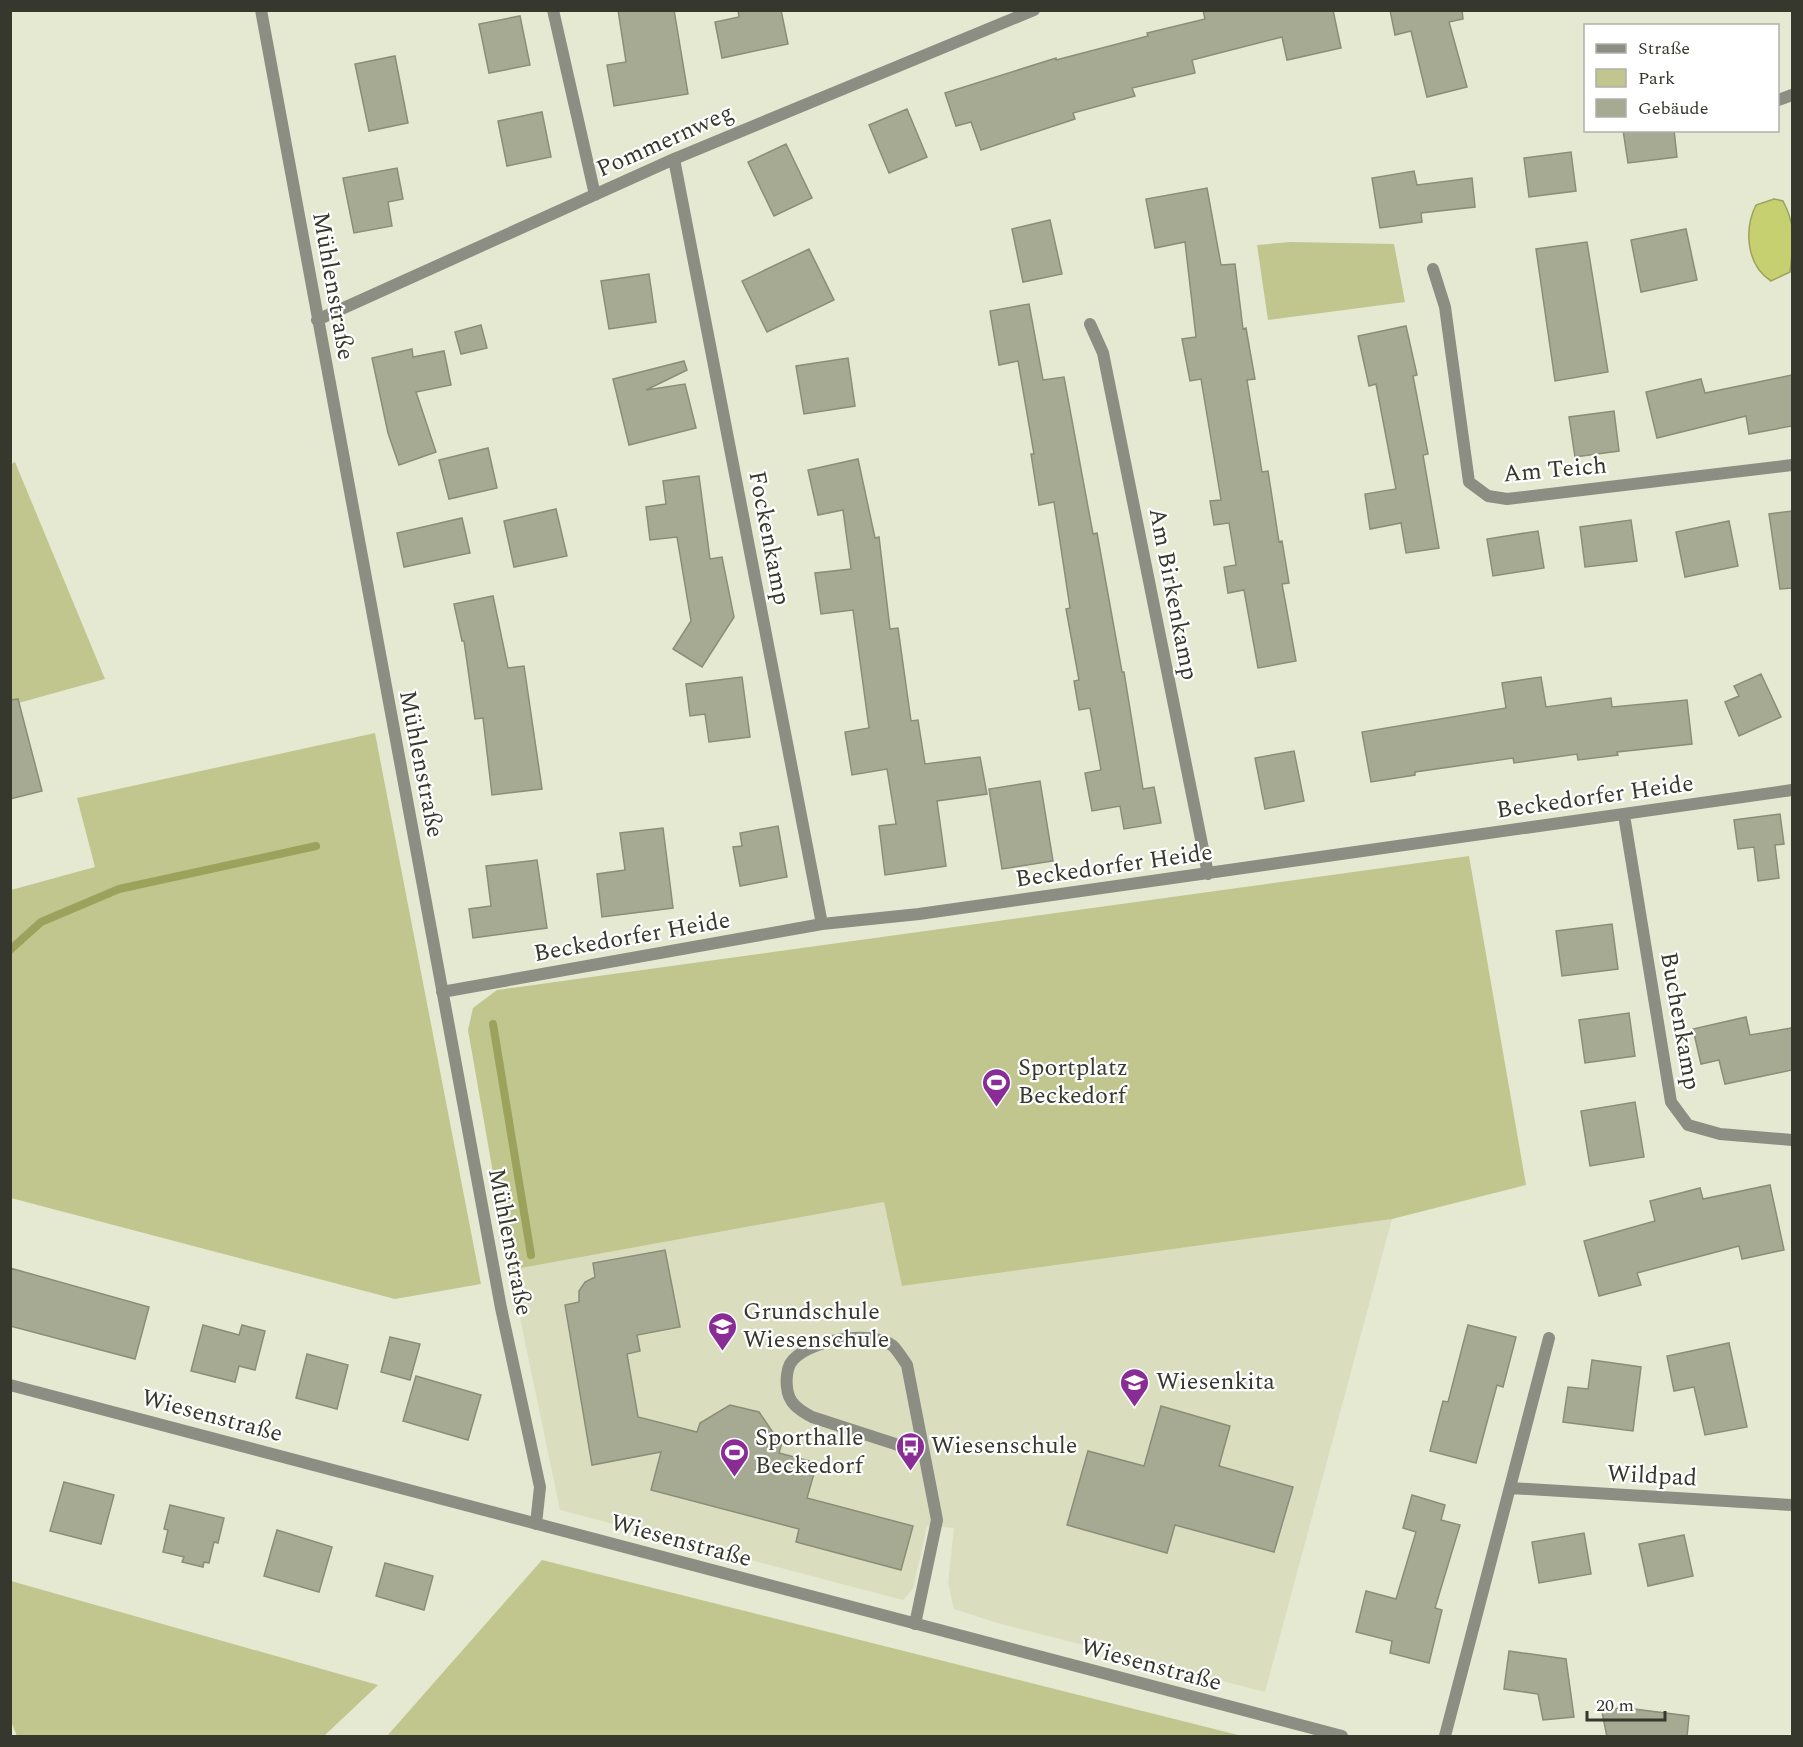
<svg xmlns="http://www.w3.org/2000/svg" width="1803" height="1747" font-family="Spectral,serif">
	<rect width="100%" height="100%" fill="#e5e9d1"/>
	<!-- built -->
	<path fill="#dadebf" d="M884 1202 903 1286 1392 1219 1265 1692 994 1622 954 1609 948 1583 954 1528 927 1526 913 1589 903 1600 560 1510 510 1270Z"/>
	<!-- green -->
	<path fill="#c0c68e" d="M1291 242 1394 244 1405 302 1268 320 1257 245Z
		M15 462 105 679 11 705 10 465Z
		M375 733 481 1284 395 1299 11 1198V890L95 867 77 798Z
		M1469 856 1526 1185 1392 1219 902 1286 884 1202 510 1270 468 1030 473 1008 497 990Z
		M542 1560 1242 1736H387Z
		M11 1581 378 1685 324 1736H17L10 1719Z"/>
	<!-- water -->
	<path fill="#c7d070" stroke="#9ca25c" stroke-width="1.5" d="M1774 199 1783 201C1797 227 1793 245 1790 272L1771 281C1746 265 1744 229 1756 205Z"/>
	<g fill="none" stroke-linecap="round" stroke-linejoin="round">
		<!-- stream -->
		<path stroke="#9ca25c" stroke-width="8" d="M10 950 41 922 119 889 316 846
			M493 1024 531 1255"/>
	</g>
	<!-- building -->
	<path fill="#a7aa93" stroke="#8a8d77" stroke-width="1.5" d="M618 10H674L688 94 614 106 607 65 626 62Z
		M738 10H781L788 44 722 58 715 22 739 17Z
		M1203 10H1333L1341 48 1287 60 1282 37 1192 60 1195 73 1132 88 1135 96 1073 113 1075 119 981 150 971 122 956 126 945 93 1056 58V60L1148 36 1147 33 1205 19Z
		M1390 10H1462L1463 19 1449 22 1467 87 1427 97 1411 31 1395 35Z
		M520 16 530 65 489 73 479 24Z
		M395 56 408 123 369 131 355 64Z
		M907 109 927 157 889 173 869 125Z
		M542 112 551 157 507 166 498 121Z
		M1623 130H1674L1677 157 1628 163Z
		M786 144 812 198 774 216 748 162Z
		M1571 152 1576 191 1529 197 1524 158Z
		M397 168 403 199 388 202 392 226 354 233 343 178Z
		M1414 171 1417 185 1472 178 1475 207 1421 213 1422 222 1380 228 1372 178Z
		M1207 188 1221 265 1235 264 1243 329 1246 328 1255 379 1247 380 1262 472 1268 471 1279 542 1282 541 1289 583 1282 584 1296 661 1258 668 1244 590 1228 593 1224 567 1236 565 1229 523 1214 525 1210 501 1221 500 1213 451 1201 379 1190 381 1182 339 1196 337 1185 242 1155 248 1146 199Z
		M1050 220 1062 274 1023 282 1012 229Z
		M1686 229 1697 280 1641 292 1631 240Z
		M1587 242 1608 372 1555 381 1536 249Z
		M809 249 834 300 767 332 742 281Z
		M649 274 656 322 609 329 601 281Z
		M1029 304 1043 380 1064 377 1093 534 1097 533 1122 672H1124L1143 789 1154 787 1161 823 1124 829 1120 806 1092 811 1085 773 1101 770 1090 708 1079 710 1074 681 1079 680 1066 609 1070 608 1054 502 1039 505 1031 454H1034L1018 361 999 365 990 311Z
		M481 325 487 348 461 354 455 332Z
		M1406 326 1417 375 1413 376 1428 454 1423 455 1439 548 1406 553 1401 523 1370 529 1365 494 1396 489 1376 384 1369 386 1358 336Z
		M412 349 413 357 444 351 451 385 416 392 436 452 399 465 388 433 372 358Z
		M848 358 855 406 804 414 796 366Z
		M684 361 687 370 646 390 685 384 696 428 629 445 613 379Z
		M1792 375V426L1749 434 1746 416 1657 438 1646 392 1701 379 1705 393Z
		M1614 411 1619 451 1575 457 1569 417Z
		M488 448 497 488 449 499 439 460Z
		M858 459 875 538 879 537 890 629 898 628 911 721 918 720 925 764 980 757 987 794 937 801 946 866 885 875 879 826 896 824 887 769 852 775 845 732 869 728 853 610 821 614 815 573 851 569 843 510 818 515 808 470Z
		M699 476 710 559 722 557 734 617 702 667 673 649 691 621 677 537 650 540 646 507 666 504 663 481Z
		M556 509 567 556 514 567 504 521Z
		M1792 511V588L1780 589 1769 514Z
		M462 518 470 553 404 567 397 533Z
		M1631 520 1637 561 1585 567 1580 527Z
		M1729 521 1738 566 1685 577 1676 532Z
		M1538 531 1544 568 1493 576 1487 539Z
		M493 596 508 668 524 666 542 789 492 795 483 718 475 719 464 641H462L454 604Z
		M1761 674 1781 717 1739 736 1725 702 1739 696 1734 686Z
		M742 677 750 737 709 742 705 714 690 716 686 684Z
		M1541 677 1546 707 1611 698 1612 707 1687 700 1692 744 1617 752 1618 755 1578 760 1577 754 1514 763 1513 758 1415 772V775L1371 782 1362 732 1506 708 1502 683Z
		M18 699 42 791 10 799V700Z
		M1294 751 1304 801 1265 809 1255 758Z
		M1040 781 1053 861 1002 869 989 789Z
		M1780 814 1784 844 1775 845 1779 878 1758 881 1754 847 1738 849 1734 820Z
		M778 826 787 877 740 886 733 847 742 846 740 833Z
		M663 828 673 908 602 917 597 874 625 870 620 833Z
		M537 860 547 928 473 938 469 909 491 906 486 866Z
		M1612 924 1618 969 1562 976 1556 931Z
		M1629 1013 1635 1056 1585 1063 1579 1020Z
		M1746 1017 1750 1035 1792 1028V1070L1725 1084 1719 1060 1701 1064 1693 1029Z
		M1635 1102 1644 1157 1590 1166 1581 1111Z
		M1770 1185 1784 1250 1742 1259 1739 1246 1637 1273 1641 1285 1599 1296 1584 1241 1655 1221 1650 1201 1700 1188 1703 1199Z
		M665 1250 680 1327 637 1335 640 1351 627 1354 638 1417 697 1432 700 1423 730 1405 759 1412 776 1437 783 1439 779 1453 817 1463 807 1498 913 1526 901 1570 796 1542 799 1529 651 1490 661 1452 592 1465 565 1305 579 1302V1291L585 1282 595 1277 593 1263Z
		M10 1268 149 1307 135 1359 10 1326Z
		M203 1325 239 1335 242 1325 265 1331 255 1370 239 1366 235 1382 191 1371Z
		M1468 1325 1516 1337 1503 1387 1497 1385 1476 1463 1430 1451 1443 1401 1448 1402Z
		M390 1337 420 1344 410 1380 381 1372Z
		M1729 1343 1747 1427 1705 1435 1694 1387 1674 1391 1667 1356Z
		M307 1354 348 1365 337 1409 296 1398Z
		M1592 1360 1641 1367 1633 1431 1563 1422 1568 1387 1588 1389Z
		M416 1376 481 1395 468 1440 403 1421Z
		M1161 1406 1230 1426 1219 1466 1293 1487 1274 1552 1175 1525 1167 1553 1067 1525 1088 1451 1144 1466Z
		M64 1482 114 1495 101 1544 50 1531Z
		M1412 1495 1445 1505 1441 1520 1460 1525 1435 1608 1442 1610 1429 1663 1390 1653 1392 1641 1356 1632 1366 1591 1396 1599 1416 1532 1403 1528Z
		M170 1505 224 1518 218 1543 214 1542 209 1563 204 1562 203 1567 182 1562 184 1557 163 1552 168 1530 164 1529Z
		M277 1530 332 1547 319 1592 264 1576Z
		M1584 1533 1591 1574 1539 1583 1532 1542Z
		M1684 1535 1693 1576 1648 1586 1639 1544Z
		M385 1563 433 1576 424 1610 376 1596Z
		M1509 1651 1566 1659 1574 1717 1543 1720 1538 1694 1504 1689Z
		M1633 1705 1634 1709 1689 1716 1687 1737H1607L1602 1712Z"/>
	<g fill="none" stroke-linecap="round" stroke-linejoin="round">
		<!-- service -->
		<path stroke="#8c8d83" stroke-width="12" d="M915 1624 937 1520 907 1365C903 1359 898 1351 893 1346 872 1329 804 1340 790 1364 787 1370 786 1380 787 1387 788 1403 799 1410 812 1417L923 1453"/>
		<!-- minor -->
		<path stroke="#8c8d83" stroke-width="12" d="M261 10 501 1308 540 1487 536 1524
			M553 10 595 195
			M1778 100 1792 95
			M674 159 822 924
			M1433 269 1445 307 1469 482 1488 496 1507 499 1792 465
			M317 320 674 159 1034 10
			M1090 324 1103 353 1208 874
			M1624 815 1671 1102 1688 1125 1720 1134 1792 1140
			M442 992 822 924 919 914 1792 790
			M10 1385 1342 1736
			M1510 1488 1792 1505
			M1445 1736 1549 1338"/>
	</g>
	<!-- icons -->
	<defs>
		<symbol id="stadium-pin" viewBox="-11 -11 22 30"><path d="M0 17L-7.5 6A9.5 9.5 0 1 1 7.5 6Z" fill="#8a2c95" stroke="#fff"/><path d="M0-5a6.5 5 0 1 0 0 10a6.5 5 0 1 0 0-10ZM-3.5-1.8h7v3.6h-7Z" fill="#fff"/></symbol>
		<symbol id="school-pin" viewBox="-11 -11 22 30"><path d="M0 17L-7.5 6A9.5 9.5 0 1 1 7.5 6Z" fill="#8a2c95" stroke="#fff"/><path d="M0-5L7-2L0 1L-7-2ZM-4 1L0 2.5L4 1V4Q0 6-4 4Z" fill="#fff"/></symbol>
		<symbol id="bus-pin" viewBox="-11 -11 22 30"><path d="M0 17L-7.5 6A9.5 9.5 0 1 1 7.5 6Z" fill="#8a2c95" stroke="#fff"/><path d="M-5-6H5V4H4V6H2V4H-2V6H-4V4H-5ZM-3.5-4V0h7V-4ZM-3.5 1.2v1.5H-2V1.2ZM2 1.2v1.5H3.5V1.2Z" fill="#fff"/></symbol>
	</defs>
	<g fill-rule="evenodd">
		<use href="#stadium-pin" x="980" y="1066" width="33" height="45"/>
		<use href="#school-pin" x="706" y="1310" width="33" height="45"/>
		<use href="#school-pin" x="1118" y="1366" width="33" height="45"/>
		<use href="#bus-pin" x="894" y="1430" width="33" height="45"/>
		<use href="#stadium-pin" x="718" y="1436" width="33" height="45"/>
	</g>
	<g text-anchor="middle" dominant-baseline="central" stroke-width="4.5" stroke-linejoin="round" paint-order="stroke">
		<!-- street labels -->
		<g font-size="24" fill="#36372d" stroke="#fff">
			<text transform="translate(665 141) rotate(-24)">Pommernweg</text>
			<text transform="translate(333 286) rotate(80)">Mühlenstraße</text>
			<text transform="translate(1555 470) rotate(-5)">Am Teich</text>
			<text transform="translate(769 538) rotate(79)">Fockenkamp</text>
			<text transform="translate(1173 594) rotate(79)">Am Birkenkamp</text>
			<text transform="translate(421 764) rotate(79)">Mühlenstraße</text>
			<text transform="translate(1595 797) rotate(-8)">Beckedorfer Heide</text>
			<text transform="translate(1114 866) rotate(-8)">Beckedorfer Heide</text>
			<text transform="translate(632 937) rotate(-10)">Beckedorfer Heide</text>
			<text transform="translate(1680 1021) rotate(80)">Buchenkamp</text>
			<text transform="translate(510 1242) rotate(79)">Mühlenstraße</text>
			<text transform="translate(212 1416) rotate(15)">Wiesenstraße</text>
			<text transform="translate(1652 1476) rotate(3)">Wildpad</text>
			<text transform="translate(681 1541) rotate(15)">Wiesenstraße</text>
			<text transform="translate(1151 1665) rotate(15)">Wiesenstraße</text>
		</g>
		<!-- poi labels -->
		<g font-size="24" fill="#36372d" stroke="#fff" text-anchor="start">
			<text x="1018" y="1068">Sportplatz<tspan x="1018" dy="28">Beckedorf</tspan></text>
			<text x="743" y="1312">Grundschule<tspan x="743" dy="28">Wiesenschule</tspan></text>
			<text x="1156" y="1382">Wiesenkita</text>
			<text x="755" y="1438">Sporthalle<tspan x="755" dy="28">Beckedorf</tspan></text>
			<text x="931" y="1446">Wiesenschule</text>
		</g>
	</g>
	<!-- border -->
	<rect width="1803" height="1747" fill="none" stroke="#36372d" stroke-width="24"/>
	<!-- legend -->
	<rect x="1584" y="24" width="195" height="108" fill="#ffffff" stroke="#afafab" stroke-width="1.5"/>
	<rect x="1596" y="44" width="30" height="9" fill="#8c8d83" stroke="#afafab" stroke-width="1.5"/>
	<text x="1638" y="54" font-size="18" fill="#36372d">Straße</text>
	<rect x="1596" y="69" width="30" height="18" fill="#c0c68e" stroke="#afafab" stroke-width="1.5"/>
	<text x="1638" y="84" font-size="18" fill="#36372d">Park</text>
	<rect x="1596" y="99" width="30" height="18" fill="#a7aa93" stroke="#afafab" stroke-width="1.5"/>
	<text x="1638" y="114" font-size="18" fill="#36372d">Gebäude</text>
	<!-- scale -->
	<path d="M1587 1711v9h78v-9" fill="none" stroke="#36372d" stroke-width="3"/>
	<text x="1596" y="1711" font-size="18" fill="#36372d" stroke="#ffffff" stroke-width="4.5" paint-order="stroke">20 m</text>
</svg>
